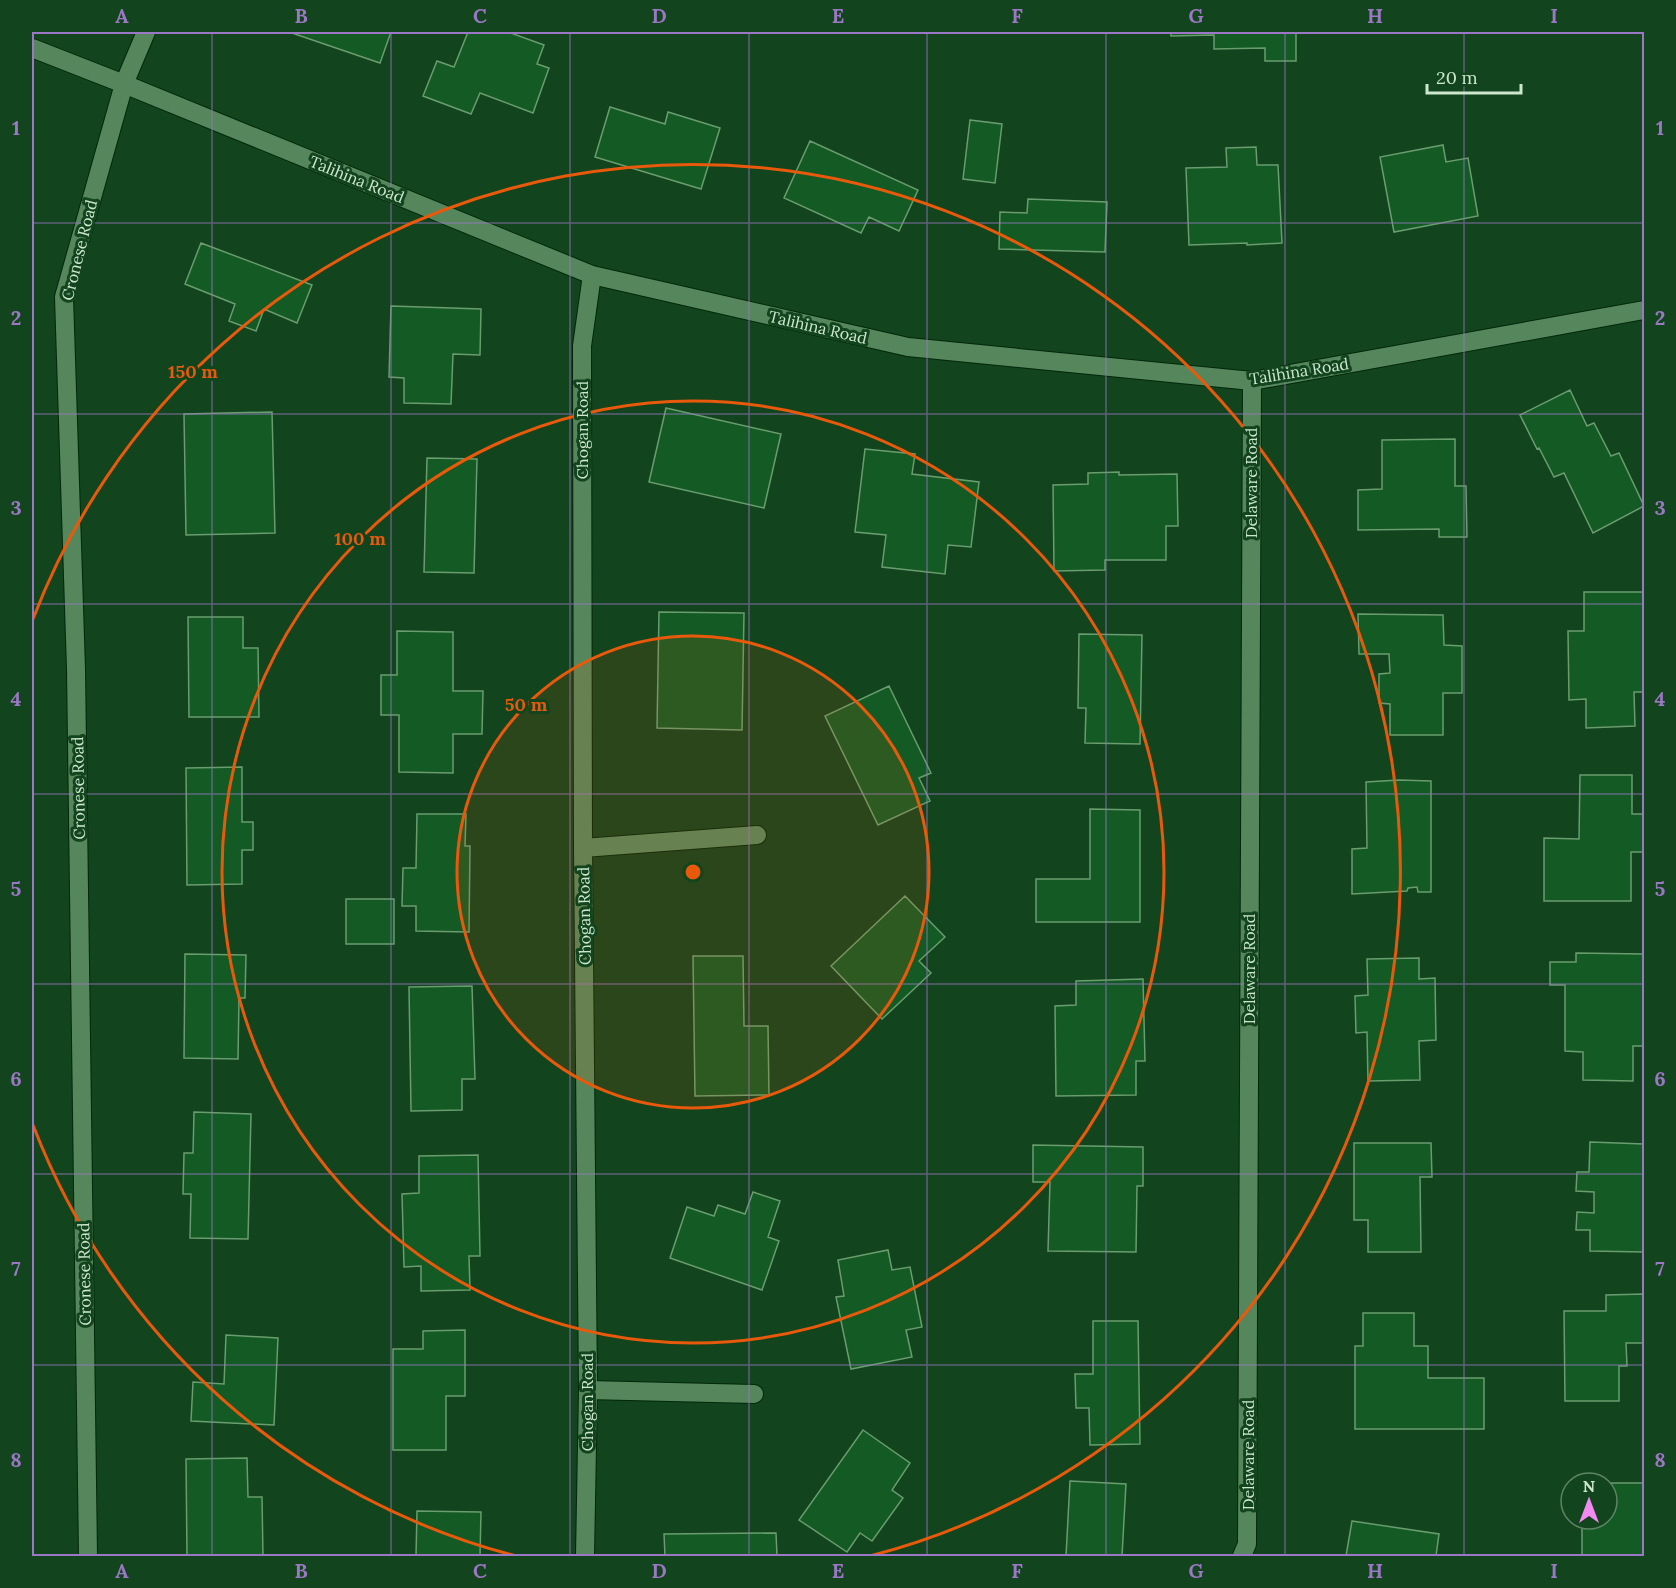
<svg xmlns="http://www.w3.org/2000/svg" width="1676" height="1588" font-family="Lora,serif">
	<rect width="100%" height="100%" fill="#12441d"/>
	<!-- building -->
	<path fill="#145a24" stroke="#6a9c6f" stroke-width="1.5" d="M289 32H391L380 63Z
		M468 32H508L544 45 537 64 549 68 533 113 480 93 471 114 423 96 437 61 454 67Z
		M1171 32H1296V61H1265V48L1214 49V35L1171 36Z
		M610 107 665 124 668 112 720 128 701 189 595 157Z
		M970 120 1002 124 995 183 963 179Z
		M810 141 918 190 899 231 869 217 861 233 784 198Z
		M1443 145 1446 162 1468 158 1478 216 1394 232 1380 157Z
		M1256 147 1257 165H1278L1282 243 1247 245V243L1189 245 1186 168 1227 167 1226 148Z
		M1028 199 1107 202 1105 252 999 249 1000 212 1027 213Z
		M201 243 312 285 297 323 264 309 256 331 229 321 235 304 185 284Z
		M391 306 481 309 480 355 453 354 451 404 404 403V378L389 377Z
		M1570 390 1587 426 1594 423 1611 456 1619 453 1644 506 1593 533 1564 473 1554 477 1539 448 1537 449 1520 415Z
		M666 408 781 434 764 508 649 482Z
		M272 412 275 533 186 535 184 414Z
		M1455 439V486H1466L1467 537H1439V529L1358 530V490L1382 489V440Z
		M865 449 915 454 912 474 979 482 971 547 948 545 945 574 882 567 886 535 855 532Z
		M427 458 477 459 474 573 424 572Z
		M1119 472V475L1177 474 1178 526H1166V560H1105V570L1054 571 1053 485 1088 484V473Z
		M1584 592H1643L1644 692H1634L1635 726 1586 728V699L1569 700 1568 631H1584Z
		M659 612 744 613 742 730 657 728Z
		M1358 614 1443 615 1444 645 1462 646V693H1443V735H1390V704L1379 703V674L1390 673 1389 654H1359Z
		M188 617H243V648H258L259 717H189Z
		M397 631 453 632V691H483L482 734H453V773L399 772V715H381V675H397Z
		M1079 634 1142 635 1140 744 1085 743 1086 708H1078Z
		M889 686 931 773 919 778 930 801 878 825 825 716Z
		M242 767V822H253V850H242V884L187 885 186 768Z
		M1580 775H1632V814H1644V852H1631V901H1544V838L1579 839Z
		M1399 780 1431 781V892H1418L1417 887 1408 888 1407 891 1352 894V849L1367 848 1366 782Z
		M1090 809 1140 810V922H1036V879H1090Z
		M417 814H466L465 846H470L469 932 416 931V906H402L403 868H416Z
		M905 896 945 937 919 961 931 973 882 1019 831 966Z
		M346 899H394V944H346Z
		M1576 953 1644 954V1046H1633V1081L1583 1080V1052L1565 1051V985H1550V962H1576Z
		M185 954 246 955 245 998H239L238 1059 184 1058Z
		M693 956H743L744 1026H768L769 1095 695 1096Z
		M1419 958V979L1435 978 1436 1040 1419 1041 1420 1080 1368 1081 1367 1032 1356 1033 1355 996 1368 995 1367 959Z
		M1143 979 1145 1061H1136V1095L1056 1096 1055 1006 1076 1005V981Z
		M472 986 475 1079H462V1110L411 1111 409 987Z
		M194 1112 251 1114 248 1239 190 1238 191 1194H183L184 1153H193Z
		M1590 1142 1644 1144V1252L1590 1251V1230H1576L1577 1212 1594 1213V1192L1576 1191 1577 1172H1589Z
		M1354 1143H1431L1432 1177H1420L1421 1252H1368V1220H1354Z
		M1033 1145 1143 1147V1186H1137L1136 1252 1048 1251 1050 1182H1033Z
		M478 1155 480 1256H469L470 1290 421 1291V1266L404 1267 402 1194 419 1193V1156Z
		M753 1192 780 1201 768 1237 779 1241 762 1290 670 1258 687 1207 714 1216 718 1205 745 1214Z
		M888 1250 892 1270 910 1267 922 1327 906 1330 912 1357 851 1369 836 1297 844 1296 838 1260Z
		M1644 1294V1343H1626L1627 1366H1619V1401H1565L1564 1311H1606V1295Z
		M1363 1313H1414V1346H1428V1378H1484V1429H1355V1346H1363Z
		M1093 1321H1138L1140 1444 1090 1445 1089 1408H1076L1075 1374H1093Z
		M465 1330V1396H446V1450H393V1349H423V1331Z
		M226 1335 278 1338 274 1425 191 1421 193 1382 224 1384Z
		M863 1430 910 1463 892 1490 903 1498 872 1541 860 1533 847 1552 799 1520Z
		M247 1458 248 1497H262L263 1556H187L186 1459Z
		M1070 1481 1126 1484 1122 1556H1066Z
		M1607 1483H1644V1556H1582V1519H1607Z
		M417 1511 481 1512 480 1556H416Z
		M1352 1521 1439 1534 1436 1556H1346Z
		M776 1533 777 1556H665L664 1534Z"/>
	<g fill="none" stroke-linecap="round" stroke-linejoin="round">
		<defs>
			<path id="street" d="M32 48 124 84 592 275 908 347 1252 381 1644 310
				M583 848 757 835
				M588 1390 754 1394
				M88 1556 76 669 64 297 124 84 146 32
				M585 1556 588 1390 583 848 582 346 592 275
				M1242 1556 1247 1544 1252 381"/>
		</defs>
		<!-- street casing -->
		<use href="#street" stroke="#02280a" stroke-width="20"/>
		<!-- street -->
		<use href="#street" stroke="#56875c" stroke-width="18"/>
	</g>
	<!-- grid -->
	<path fill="none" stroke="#9c77c5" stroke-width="1.5" stroke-opacity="0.55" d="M212 32V1556M391 32V1556M570 32V1556M749 32V1556M927 32V1556M1106 32V1556M1285 32V1556M1464 32V1556M32 223H1644M32 414H1644M32 604H1644M32 794H1644M32 984H1644M32 1174H1644M32 1365H1644"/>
	<!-- distance rings -->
	<circle cx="693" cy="872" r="236" fill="#e8590c" fill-opacity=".12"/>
	<g fill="none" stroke="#e8590c" stroke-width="3">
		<circle cx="693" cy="872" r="236"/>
		<circle cx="693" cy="872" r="471"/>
		<path d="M516 1556A707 707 0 0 1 33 1125M33 619A707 707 0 1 1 870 1556"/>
	</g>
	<g text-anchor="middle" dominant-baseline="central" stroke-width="6" stroke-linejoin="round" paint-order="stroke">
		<!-- street labels -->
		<g font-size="16" fill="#cde7cf" stroke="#12441d">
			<text transform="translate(357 179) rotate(22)">Talihina Road</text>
			<text transform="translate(79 250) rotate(-76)">Cronese Road</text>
			<text transform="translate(818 327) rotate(13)">Talihina Road</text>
			<text transform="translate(1299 371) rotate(-9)">Talihina Road</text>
			<text transform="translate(582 430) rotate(-90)">Chogan Road</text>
			<text transform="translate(1251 483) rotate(-90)">Delaware Road</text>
			<text transform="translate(78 788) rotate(-91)">Cronese Road</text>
			<text transform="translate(584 916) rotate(-91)">Chogan Road</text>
			<text transform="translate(1249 969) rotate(-90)">Delaware Road</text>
			<text transform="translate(84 1274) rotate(-91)">Cronese Road</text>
			<text transform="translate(587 1402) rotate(-90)">Chogan Road</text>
			<text transform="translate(1248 1455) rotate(-90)">Delaware Road</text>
		</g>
	</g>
	<circle cx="693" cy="872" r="9" fill="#e8590c" stroke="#12441d" stroke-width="3"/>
	<g font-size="18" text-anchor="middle" font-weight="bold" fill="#e8590c" stroke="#12441d" stroke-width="6" stroke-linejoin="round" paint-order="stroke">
		<text x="193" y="378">150 m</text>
		<text x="360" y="545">100 m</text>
		<text x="526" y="711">50 m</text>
	</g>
	<!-- border -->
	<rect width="1676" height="1588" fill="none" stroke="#12441d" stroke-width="66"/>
	<!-- north arrow -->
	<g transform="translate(1589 1501)"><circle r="28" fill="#12441d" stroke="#5d8564" stroke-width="1.5"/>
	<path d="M0-4.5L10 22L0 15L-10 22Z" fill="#f28af2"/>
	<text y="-9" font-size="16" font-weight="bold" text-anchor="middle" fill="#cde7cf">N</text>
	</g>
	<!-- scale -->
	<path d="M1427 84v9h94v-9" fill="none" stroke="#cde7cf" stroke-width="3"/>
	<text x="1436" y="84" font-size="18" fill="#cde7cf" stroke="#12441d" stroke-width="4.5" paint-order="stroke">20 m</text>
	<rect x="33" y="33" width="1610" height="1522" fill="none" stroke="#9c77c5" stroke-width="2"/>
	<g font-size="20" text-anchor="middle" font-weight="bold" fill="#9c77c5">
		<text x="122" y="23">A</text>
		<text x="301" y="23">B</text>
		<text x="480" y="23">C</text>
		<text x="659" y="23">D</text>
		<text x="838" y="23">E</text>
		<text x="1017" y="23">F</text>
		<text x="1196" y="23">G</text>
		<text x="1375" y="23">H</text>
		<text x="1554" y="23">I</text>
		<text x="16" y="135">1</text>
		<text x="1660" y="135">1</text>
		<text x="16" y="325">2</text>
		<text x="1660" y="325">2</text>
		<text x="16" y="515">3</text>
		<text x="1660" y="515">3</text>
		<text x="16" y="706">4</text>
		<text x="1660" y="706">4</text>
		<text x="16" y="896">5</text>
		<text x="1660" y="896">5</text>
		<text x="16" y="1086">6</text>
		<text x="1660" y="1086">6</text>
		<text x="16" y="1276">7</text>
		<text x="1660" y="1276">7</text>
		<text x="16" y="1467">8</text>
		<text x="1660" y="1467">8</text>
		<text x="122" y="1578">A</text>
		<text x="301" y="1578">B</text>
		<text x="480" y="1578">C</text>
		<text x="659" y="1578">D</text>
		<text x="838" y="1578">E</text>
		<text x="1017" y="1578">F</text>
		<text x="1196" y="1578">G</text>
		<text x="1375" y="1578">H</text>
		<text x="1554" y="1578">I</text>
	</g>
</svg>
